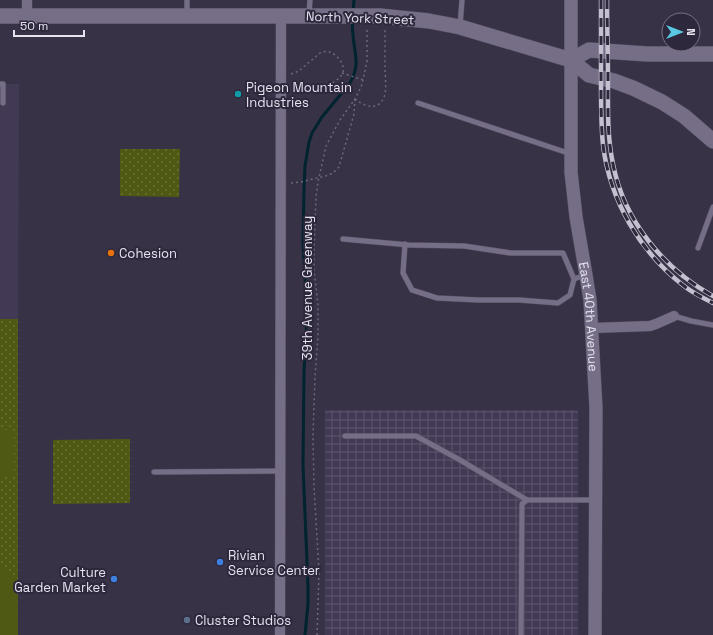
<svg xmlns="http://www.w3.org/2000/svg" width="713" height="635" font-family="'Space Grotesk',sans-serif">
	<defs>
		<pattern id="industrial-grid" width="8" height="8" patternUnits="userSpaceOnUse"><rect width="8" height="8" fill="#423a55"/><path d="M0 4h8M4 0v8" fill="none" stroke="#5d566e"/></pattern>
		<pattern id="grass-dots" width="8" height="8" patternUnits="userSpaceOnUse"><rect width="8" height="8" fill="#505914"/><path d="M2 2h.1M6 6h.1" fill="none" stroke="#697136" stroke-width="1.8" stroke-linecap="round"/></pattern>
	</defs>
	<rect width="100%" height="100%" fill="#383247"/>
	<!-- built -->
	<path fill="#423a55" d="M0 84H19L18 319H0Z"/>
	<!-- industrial -->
	<path fill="url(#industrial-grid)" d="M325 410H578V635H325Z"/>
	<!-- grass -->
	<path fill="url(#grass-dots)" d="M120 149H180L179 197 120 196Z
		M0 319H18V635H0Z
		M130 439V503L53 504V440Z"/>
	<!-- garden -->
	<path fill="#505914" d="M0 430H14V477H0Z
		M0 561 17 582 18 635H0Z"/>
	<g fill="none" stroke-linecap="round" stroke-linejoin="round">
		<!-- stream -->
		<path stroke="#002330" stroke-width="3" d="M353 11 354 0
			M305 635 308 604V587L303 465 304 372 307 318 303 242 304 188 305 166 309 142 312 133 322 117 350 83C361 63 354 54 353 34 352 30 353 25 352 21"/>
		<defs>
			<path id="service" d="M187 15V0
				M309 15 310 0
				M460 26 462 0
				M0 84H3V103
				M418 103 571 154
				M343 239 409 245 464 246 511 253H563L574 279
				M405 244 403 273 412 290 437 298 478 300H519L558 303 570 295 574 279 585 275
				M698 248 713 207
				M674 316 691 321 713 325
				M345 436H416L460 460 527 500
				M154 472 280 471
				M521 635 522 504 527 500H595"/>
			<path id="minor" d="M27 0V16
				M592 328 650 326 656 324 674 316
				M280 635 281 16"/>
			<g id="tertiary">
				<path id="s1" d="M571 0V172L576 217 586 275 590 300 596 408 595 635"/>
			</g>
			<path id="secondary" d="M0 16H339
				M380 16 429 21 460 27 571 60 589 50 647 54H713
				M571 60 589 75 614 81 633 88 662 102 684 116 713 141"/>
		</defs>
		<!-- service casing -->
		<use href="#service" stroke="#534d5f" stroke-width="6"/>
		<!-- minor casing -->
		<use href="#minor" stroke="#534d5f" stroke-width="11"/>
		<!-- tertiary casing -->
		<use href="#tertiary" stroke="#534d5f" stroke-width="14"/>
		<!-- secondary casing -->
		<use href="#secondary" stroke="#534d5f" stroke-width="16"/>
		<!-- path -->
		<path stroke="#6d687b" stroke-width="1.5" stroke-dasharray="2 3" stroke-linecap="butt" d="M342 73 363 80
			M291 74 299 71 320 53C323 52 326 51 329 52 337 54 345 64 343 72 341 78 334 82 329 85
			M355 99C364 106 378 112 384 97 387 89 385 77 385 68 385 56 385 43 385 30
			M291 183 301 182 329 175 333 173 339 167 354 114 355 99
			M317 635 319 572 314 487 313 436 315 376 318 337V305L314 270V252L316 197 318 182 326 146 340 120 355 99 361 87 363 80 367 61V27"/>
		<!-- service -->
		<use href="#service" stroke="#756e86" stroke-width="5"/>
		<!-- minor -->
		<use href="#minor" stroke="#756e86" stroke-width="10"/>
		<!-- tertiary -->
		<use href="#tertiary" stroke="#756e86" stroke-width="13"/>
		<!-- secondary -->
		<use href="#secondary" stroke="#756e86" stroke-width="15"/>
		<defs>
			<path id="rail" d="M601 0C601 28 601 57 601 85 601 105 601 126 603 145 610 201 640 252 684 286 693 293 703 298 713 303
				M607 0C607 26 608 53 608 79 608 108 607 136 613 164 624 221 664 269 713 296"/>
		</defs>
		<!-- rail casing -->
		<use href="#rail" stroke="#c4c0cf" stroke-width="4.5"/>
		<!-- rail -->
		<use href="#rail" stroke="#2e283c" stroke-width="3" stroke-dasharray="9" stroke-linecap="butt"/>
		<defs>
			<path id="secondary-bridge" d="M339 16H380"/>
		</defs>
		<!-- secondary-bridge casing -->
		<use href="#secondary-bridge" stroke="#534d5f" stroke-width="16" stroke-linecap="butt"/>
		<!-- secondary-bridge -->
		<use href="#secondary-bridge" stroke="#756e86" stroke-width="15"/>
	</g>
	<!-- markers -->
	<circle fill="#0f9aa8" stroke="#2e283c" stroke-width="1.5" cx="238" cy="94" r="4"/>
	<circle fill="#e8710a" stroke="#2e283c" stroke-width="1.5" cx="111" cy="253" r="4"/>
	<g fill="#3f7fe0" stroke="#2e283c" stroke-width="1.5">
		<circle cx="220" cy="562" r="4"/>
		<circle cx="114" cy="579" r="4"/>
	</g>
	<circle fill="#5c6f8a" stroke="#2e283c" stroke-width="1.5" cx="187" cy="620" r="4"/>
	<g text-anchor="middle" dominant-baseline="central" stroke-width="4" stroke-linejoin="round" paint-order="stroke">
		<!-- street labels -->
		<g font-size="13" fill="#e6e2f0" stroke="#2e283c">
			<text transform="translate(360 18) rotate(2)">North York Street</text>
			<text transform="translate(307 288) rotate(-90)">39th Avenue Greenway</text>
			<text stroke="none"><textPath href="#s1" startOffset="318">East 40th Avenue</textPath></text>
		</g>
		<!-- poi labels -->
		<g font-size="13" fill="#e6e2f0" stroke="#2e283c" text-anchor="start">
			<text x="246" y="87">Pigeon Mountain<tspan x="246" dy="15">Industries</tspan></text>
			<text x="119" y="253">Cohesion</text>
			<text x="228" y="555">Rivian<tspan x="228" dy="15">Service Center</tspan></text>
			<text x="106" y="572" text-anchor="end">Culture<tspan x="106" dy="15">Garden Market</tspan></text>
			<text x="195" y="620">Cluster Studios</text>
		</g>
	</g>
	<!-- north arrow -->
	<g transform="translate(681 32) rotate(90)"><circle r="19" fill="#2e283c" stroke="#787284"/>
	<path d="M0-3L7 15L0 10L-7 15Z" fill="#59c8e4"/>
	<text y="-6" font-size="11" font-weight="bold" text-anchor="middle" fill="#e6e2f0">N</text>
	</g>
	<!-- scale -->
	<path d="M14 30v6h70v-6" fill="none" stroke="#e6e2f0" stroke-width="2"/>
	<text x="20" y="30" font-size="12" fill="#e6e2f0" stroke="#2e283c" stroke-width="3" paint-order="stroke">50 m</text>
</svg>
